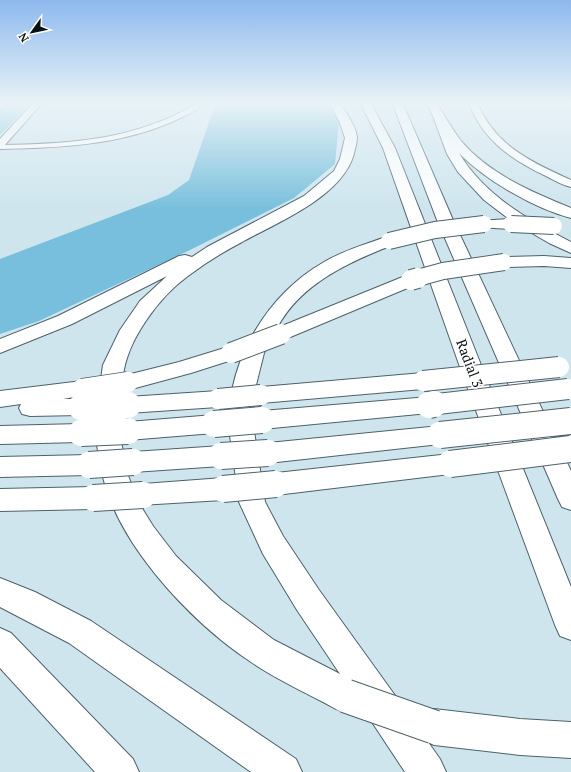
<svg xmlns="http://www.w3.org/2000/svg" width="571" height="772" font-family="'PT Serif',serif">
	<rect width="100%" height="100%" fill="#cee5ee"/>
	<!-- green -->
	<path fill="#77bfdc" d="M2 102H32L0 135V104Z
		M216 102H326L339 121 335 164 294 198 190 250 39 321 0 334V259L168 195 189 180Z"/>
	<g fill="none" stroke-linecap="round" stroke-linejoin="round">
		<defs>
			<path id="street" d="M2 102H8L0 109V104Z
				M199 102H206C198 110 185 116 174 121 120 145 59 148 0 149V145C70 144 138 140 199 102Z"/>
			<path id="secondary" d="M34 102H43L3 147 0 148V139Z
				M469 102H477C494 145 531 162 571 180V187C562 185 554 180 546 176 512 160 481 139 469 102Z"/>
			<path id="highway" d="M329 102H339C346 113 355 124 357 137 357 141 356 145 355 149 347 195 278 222 242 242 223 252 205 263 188 276 159 297 127 340 123 376L179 362 231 346 238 348 241 353 238 358 191 373 128 390 122 388 121 399 128 397 218 391 226 393 229 399 226 405 218 407 128 413 120 410 118 428 120 425 128 422 214 415 222 418 226 424 222 430 214 433 128 440 120 437 124 456 133 452 221 446 230 449 233 455C232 445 229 435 229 425 228 359 268 294 324 262 343 251 363 245 383 238L389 236 395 238 397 241 395 244C349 262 301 283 277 328L405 276 411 275 417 276 420 280 417 284 288 338 281 340 274 338 273 336 264 353 255 389 261 387 423 373 431 376 434 381 431 386 423 389 261 403 254 401 253 415 262 411 429 397 437 399 440 405 437 411 429 413 262 429 253 424 257 451 259 446 268 443 440 426 448 429 452 435 448 441 440 444 268 463 259 460 258 457 265 502 283 536 319 590 417 726 422 715 434 709 520 719 571 722V758L520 755 434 745 428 742 440 759 446 772H405L360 704 358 708 346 713 334 708C307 693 277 680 251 662 191 622 113 541 101 467L98 472 89 475 0 477V457L89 455 98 458 100 462 94 428 103 365 120 330 140 301 167 276 72 324 0 353V339L58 316 179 256 185 255 192 257 207 247 304 196 334 171 340 159 345 138 340 123ZM233 456 239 502 263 554 297 610 340 674 274 640 221 600 176 556 153 526 140 505 223 500 232 497 236 489 232 481 223 478 143 484 133 489 126 470 133 472 221 466 230 463Z
				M360 102H370L395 148 483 370 571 587V640L560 636 555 625 461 370 383 148Z
				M392 102H402L453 220 571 471V510L562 507 558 499 437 220Z
				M426 102H436C444 115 452 129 461 141 489 174 532 192 571 208V218C535 209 485 180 459 153 484 195 528 220 571 242V253L549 243 518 225 517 227 511 229 478 227 476 224 478 221 509 219 484 200 458 172 447 154 433 116Z
				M544 256 571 258V268L544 266 504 267 498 266 495 262 498 258 504 257Z
				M82 381 90 384 93 389 90 394 63 399H81L89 401 92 407 89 413 81 415 30 416 22 414 19 408 21 404 0 407V391Z
				M81 424 89 427 93 433 89 439 81 442 0 444V426Z
				M450 454 459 457 463 464 459 471 450 474 276 495 267 491 263 484 267 477 276 473Z
				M93 487 102 490 106 498 102 506 93 509 0 511V489Z
				M0 578 35 592 91 621 296 759 302 772H251L69 643 0 607Z
				M0 628 11 633 133 759 139 772H95L0 668Z"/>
		</defs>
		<!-- street casing -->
		<use href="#street" stroke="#4e616a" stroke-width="2"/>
		<!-- secondary casing -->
		<use href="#secondary" stroke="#4e616a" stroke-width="2"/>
		<!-- highway casing -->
		<use href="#highway" stroke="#4e616a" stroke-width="2"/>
		<!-- street -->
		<use href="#street" fill="#fff" fill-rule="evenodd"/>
		<!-- secondary -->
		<use href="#secondary" fill="#fff" fill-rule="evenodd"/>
		<!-- highway -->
		<use href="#highway" fill="#fff" fill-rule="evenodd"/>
		<defs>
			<path id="highway-bridge-far3" d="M511 224 554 226
				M389 241 435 230 484 224
				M414 279 443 271 504 262"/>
			<path id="highway-bridge-far2" d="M411 280 418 278
				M231 353 281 334
				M423 381 559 367
				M82 389 128 382
				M218 399 261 395
				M118 405H128
				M429 405 568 389"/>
			<path id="highway-bridge-far1" d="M429 405 434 404
				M81 407 128 405
				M214 424 262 420
				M81 433 128 431
				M440 435 571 421
				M221 456 268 453
				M450 464 571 449
				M89 465 133 462
				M223 489 276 484
				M93 498 143 495"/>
			<path id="highway-bridge" d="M346 696 434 727"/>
		</defs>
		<!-- highway-bridge-far3 casing -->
		<use href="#highway-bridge-far3" stroke="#4e616a" stroke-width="18" stroke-linecap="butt"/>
		<!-- highway-bridge-far2 casing -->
		<use href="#highway-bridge-far2" stroke="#4e616a" stroke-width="22" stroke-linecap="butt"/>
		<!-- highway-bridge-far1 casing -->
		<use href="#highway-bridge-far1" stroke="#4e616a" stroke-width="28" stroke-linecap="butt"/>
		<!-- highway-bridge casing -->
		<use href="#highway-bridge" stroke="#4e616a" stroke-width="35" stroke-linecap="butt"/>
		<!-- highway-bridge-far3 -->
		<use href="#highway-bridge-far3" stroke="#fff" stroke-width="16"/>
		<!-- highway-bridge-far2 -->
		<use href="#highway-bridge-far2" stroke="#fff" stroke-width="20"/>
		<!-- highway-bridge-far1 -->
		<use href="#highway-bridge-far1" stroke="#fff" stroke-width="26"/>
		<!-- highway-bridge -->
		<use href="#highway-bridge" stroke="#fff" stroke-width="33"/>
	</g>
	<!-- sky -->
	<linearGradient id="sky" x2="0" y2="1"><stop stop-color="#8db9ed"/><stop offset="0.49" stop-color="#e9f3f7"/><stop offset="1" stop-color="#e9f3f7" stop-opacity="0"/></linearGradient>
	<rect width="571" height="210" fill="url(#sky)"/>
	<g text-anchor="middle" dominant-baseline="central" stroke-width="3.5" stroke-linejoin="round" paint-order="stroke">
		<!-- street labels -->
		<g font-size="14" fill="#091013" stroke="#fff">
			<text transform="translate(470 363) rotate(69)">Radial 3</text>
		</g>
	</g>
	<!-- north arrow -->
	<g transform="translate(32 32) rotate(237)" stroke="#ffffff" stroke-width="3" paint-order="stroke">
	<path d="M0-3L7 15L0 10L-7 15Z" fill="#091013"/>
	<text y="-6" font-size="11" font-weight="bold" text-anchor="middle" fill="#091013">N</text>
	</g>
</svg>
